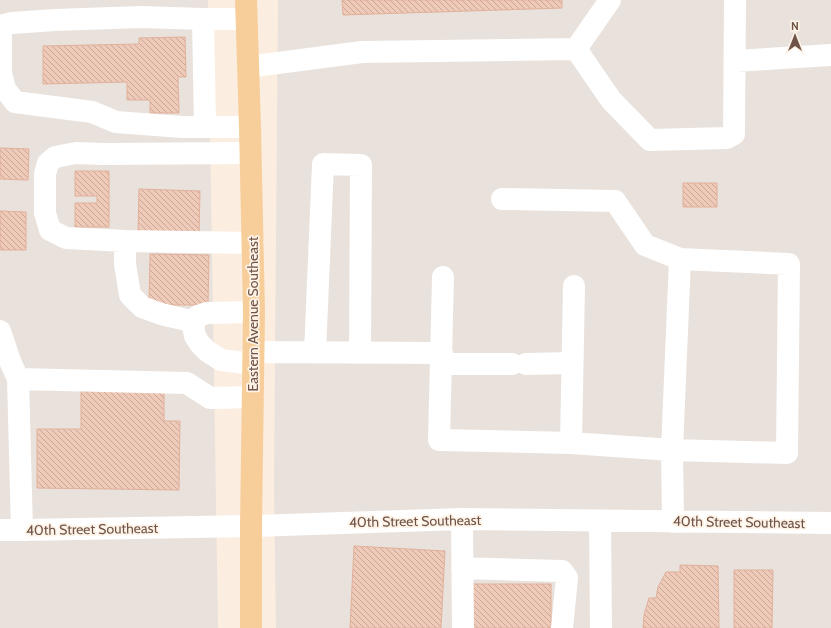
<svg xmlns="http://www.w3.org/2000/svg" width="831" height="628" font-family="Cabin,sans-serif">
	<defs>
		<pattern id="building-back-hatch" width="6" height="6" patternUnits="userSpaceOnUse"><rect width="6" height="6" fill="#efcab9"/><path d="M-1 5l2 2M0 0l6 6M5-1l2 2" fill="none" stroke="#c6a798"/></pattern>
	</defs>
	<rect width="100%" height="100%" fill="#fbeee0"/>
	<!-- industrial -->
	<path fill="#e9e1db" d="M0 0H208L218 628H0Z
		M278 0H831V628H276L274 486Z"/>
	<!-- building -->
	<path fill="url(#building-back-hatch)" stroke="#e1b09a" d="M342 0H562V8L343 15Z
		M185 37 186 77H178L179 113H150V100H127V82L43 84V46L139 44V38Z
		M0 148 29 149 28 180 0 179Z
		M75 171H109V227H75V203H97V196H75Z
		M683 183H717V207H683Z
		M139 189 200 191 199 235 138 234Z
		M0 211 26 212V250H0Z
		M150 254 209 255 208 305H149Z
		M81 391 164 392V421H180L179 490 37 488V429H81Z
		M354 546 445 551 441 628H350Z
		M680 565 718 566 719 628H643L644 615 649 598H656L658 587 666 572H680Z
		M734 570H773L772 628H734Z
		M473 584H551V628H473Z"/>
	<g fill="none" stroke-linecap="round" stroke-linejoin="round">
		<!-- minor -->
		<path stroke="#fff" stroke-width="22" d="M203 19 141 17 55 20 12 23 4 25 1 30V73L5 89 15 102 92 112 116 122 182 127H205
			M246 19H203L205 127H250
			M576 49 611 100 650 140 727 138 734 134 735 0
			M735 61 831 55
			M248 67 362 52 576 49 610 0
			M502 199 615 201 645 245 680 259 672 450 787 453 789 264 680 259
			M125 241 66 238 50 230 45 213V174L48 163 55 157 76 153 103 154 250 153
			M443 277 439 440 571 443 672 450 673 522
			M195 322 161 314 142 307 130 295 125 264V241L253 243
			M0 331 10 361 18 379
			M253 352 442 353
			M315 353 323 164 361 165 360 353
			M253 364 221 360 207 351 200 344 195 336 193 326 198 316 207 313 254 312
			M441 364H512
			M526 364 572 363
			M571 443 574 286
			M462 519 463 628
			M600 521 601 628
			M0 530H22L251 526 462 519 831 523
			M22 530 18 379 187 383 210 398 253 397
			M462 568 562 571 567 578 562 628"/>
		<!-- major -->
		<path stroke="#f7ce9a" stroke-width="22" d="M246 0 250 127 254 312 251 526V628"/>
	</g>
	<g text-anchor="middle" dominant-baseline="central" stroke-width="3.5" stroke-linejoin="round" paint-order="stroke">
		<!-- street labels -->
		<g font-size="14" fill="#705449" stroke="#fef3e6">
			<text transform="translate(253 314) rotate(-90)">Eastern Avenue Southeast</text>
			<text transform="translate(415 521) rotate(-1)">40th Street Southeast</text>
			<text transform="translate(739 522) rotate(1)">40th Street Southeast</text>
			<text transform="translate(92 529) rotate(-1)">40th Street Southeast</text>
		</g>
	</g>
	<!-- north arrow -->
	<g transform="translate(795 36)" stroke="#fef3e6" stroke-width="3" paint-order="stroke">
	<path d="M0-3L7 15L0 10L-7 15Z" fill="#705449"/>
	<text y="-6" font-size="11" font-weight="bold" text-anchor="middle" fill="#705449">N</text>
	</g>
</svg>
